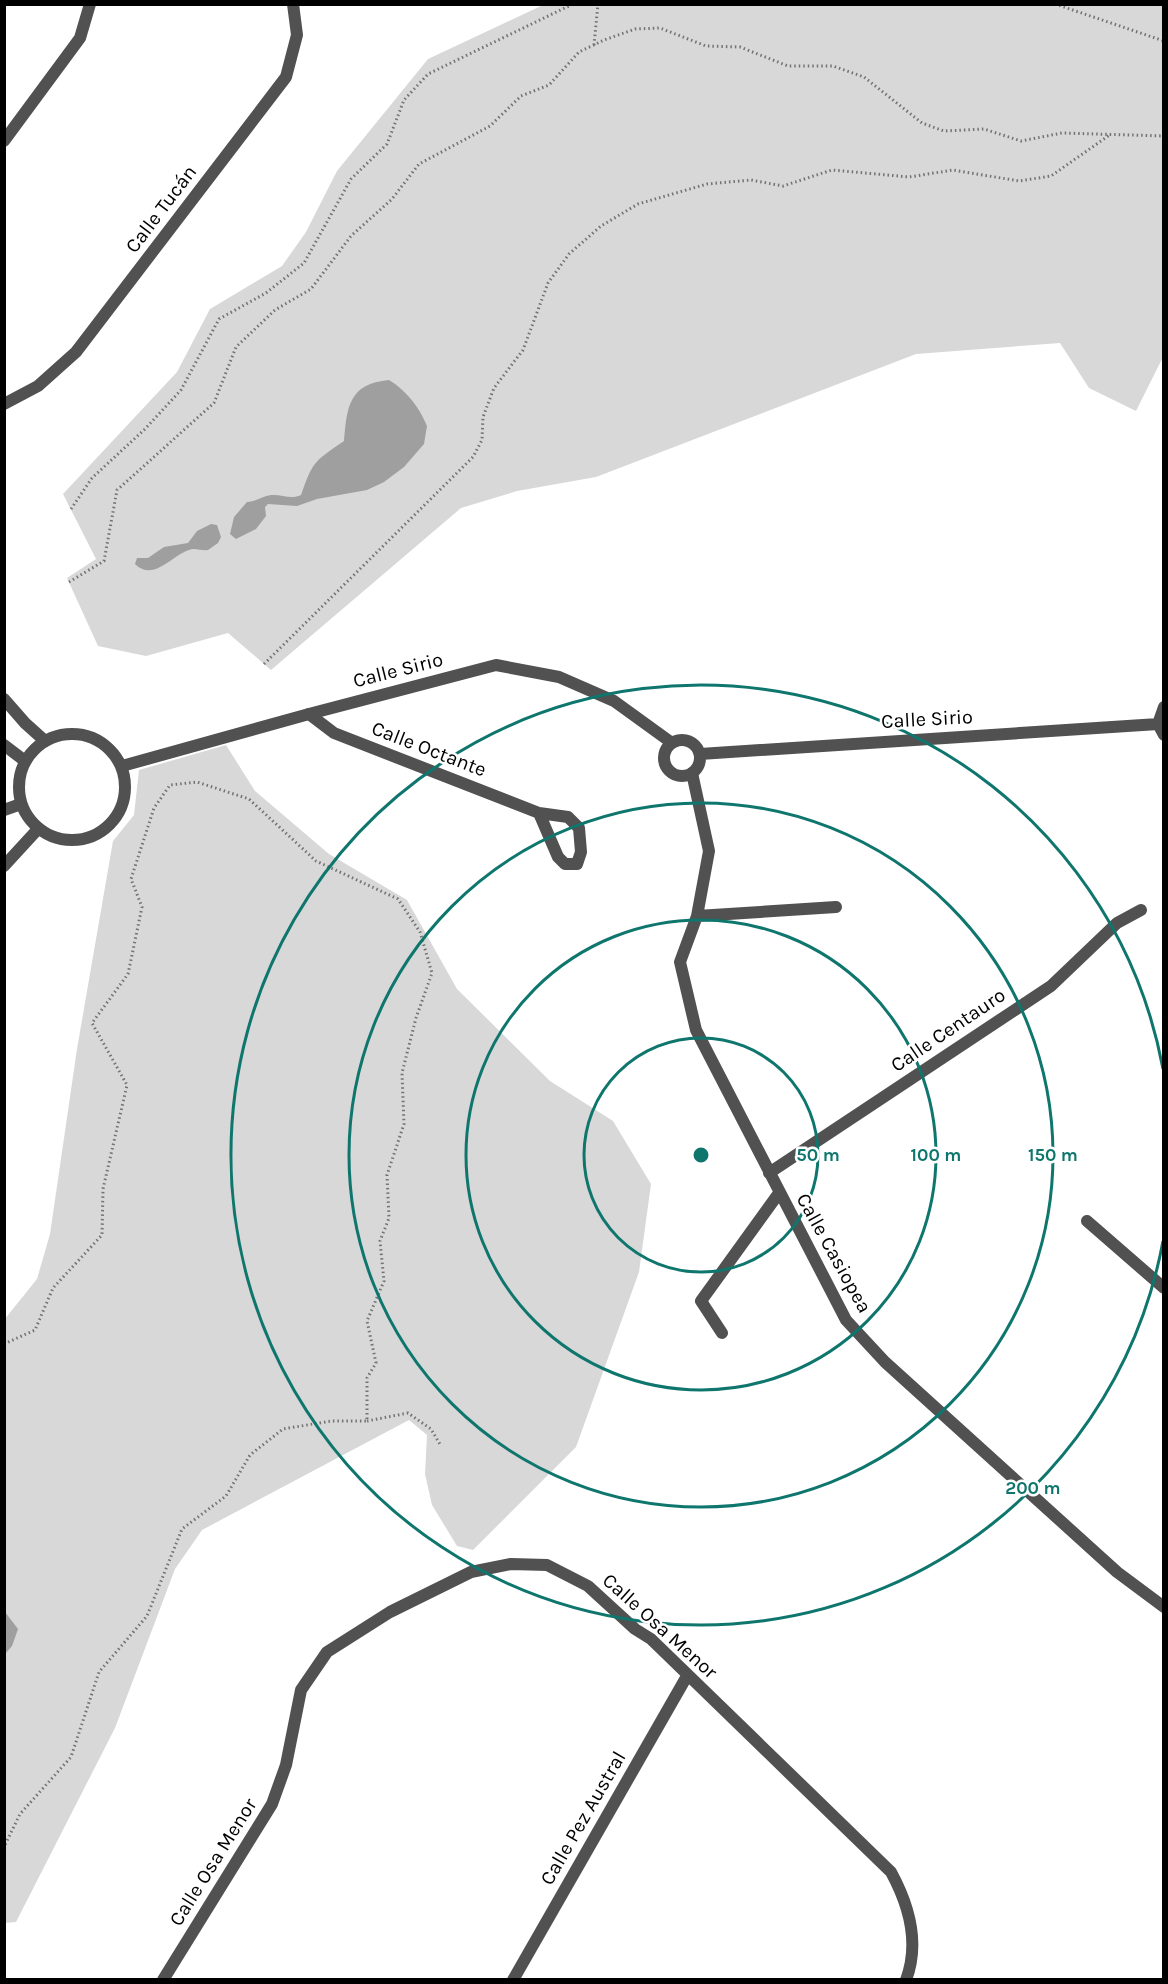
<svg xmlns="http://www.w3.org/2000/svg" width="1168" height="1984" font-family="Karla,sans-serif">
	<rect width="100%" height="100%" fill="#fff"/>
	<!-- green -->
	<path fill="#d8d8d8" d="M543 5H1163V357L1136 411 1089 388 1060 343 916 354 596 477 517 491 461 508 271 670 228 633 146 656 98 646 67 578 96 559 63 494 177 372 210 309 282 266 306 232 337 171 428 59Z
		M226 745 255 791 329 854 407 900 457 989 550 1081 613 1121 651 1184 639 1272 576 1447 473 1550 457 1546 432 1505 425 1474 427 1435 409 1420 202 1530 175 1569 115 1728 16 1922 5 1923 4 1320 37 1279 50 1234 77 1049 113 841 134 815 139 770Z"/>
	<!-- water -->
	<path fill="#9f9f9f" d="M389 380C407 391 419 407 427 426L424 444 404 467 384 482 367 490 317 499 297 506 268 504 265 507 266 516 256 529 236 539 230 534 234 517 247 502C256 502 262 496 271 495 282 494 290 500 301 495 313 462 313 462 344 441 347 406 349 384 389 380Z
		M211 524 217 525 221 537 218 543 208 550C203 551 198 549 194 549 175 550 155 584 135 564L137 558H148L164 547 188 543 197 531Z
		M5 1612 18 1629 12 1646 5 1654Z"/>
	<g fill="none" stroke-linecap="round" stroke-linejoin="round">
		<!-- path -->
		<path stroke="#737373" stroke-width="3" stroke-dasharray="1.5 3" stroke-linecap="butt" d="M1055 4 1164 41
			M594 45 598 4
			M71 509 92 478 145 429 181 390 219 319 266 293 304 263 351 179 387 144 404 100 428 74 573 4
			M69 582 104 561 117 490 214 403 236 347 275 310 311 289 351 236 392 199 419 164 490 126 521 96 549 85 579 52 604 40 635 29 660 28 706 46 740 47 788 66H833L864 77 922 123 944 131 984 129 1021 141 1062 133 1164 136
			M264 664 473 457 482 440 483 417 494 388 523 350 548 283 569 254 601 226 638 204 707 184 751 180 783 186 832 170 909 177 953 170 1019 181 1051 176 1111 134
			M4 1344 35 1330 53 1288 102 1235 103 1189 127 1085 92 1023 128 974 142 907 131 879 154 808 170 785 197 782 249 799 316 861 398 899 420 932 432 973 416 1018 402 1073 404 1124 387 1175 389 1218 380 1241 384 1281 367 1321 376 1363 367 1378V1421H331L283 1429 250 1455 226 1496 182 1529 147 1616 99 1672 71 1757 20 1814 4 1847
			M367 1421 408 1413 431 1429 441 1446"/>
		<!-- minor -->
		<path stroke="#515151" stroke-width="12" d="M4 141 80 38 90 4
			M4 404 38 386 76 352 286 77 297 35 293 4
			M4 699 25 723 45 741
			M309 714 334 733 539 813 568 817 579 828 581 852 577 864H565L558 857 539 813
			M4 745 25 761
			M692 773 709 851 697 916 680 962 696 1030 846 1320 885 1362 1117 1572 1164 1607
			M697 916 836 907
			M769 1173 1051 986 1117 923 1141 910
			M1087 1221 1164 1288
			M722 1333 701 1301 779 1193
			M163 1980 272 1804 286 1765 301 1690 327 1652 390 1612 471 1572 511 1564 547 1565 588 1586 635 1629 651 1639 891 1872C909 1905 920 1943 906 1980
			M513 1980 687 1676"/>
		<!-- tertiary -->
		<path stroke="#515151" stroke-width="12" d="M1164 707 1158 724 1164 735
			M19 787a53 53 0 1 1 106 0a53 53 0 1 1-106 0Z
			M664 758a18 18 0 1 1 36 0a18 18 0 1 1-36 0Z
			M700 754 1158 724
			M122 766 309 714 496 665 559 677 614 701 672 743
			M4 810 21 804
			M4 866 38 829"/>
	</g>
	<!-- distance rings -->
	<g fill="none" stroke="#0f766e" stroke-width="3">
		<circle cx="701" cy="1155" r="117"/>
		<circle cx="701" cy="1155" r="235"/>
		<circle cx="701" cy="1155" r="352"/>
		<path d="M1163 1241A470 470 0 1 1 1163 1069"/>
	</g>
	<g text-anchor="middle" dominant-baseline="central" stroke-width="5" stroke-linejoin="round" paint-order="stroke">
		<!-- street labels -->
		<g font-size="20" fill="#000" stroke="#fff">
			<text transform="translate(161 209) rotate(-53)">Calle Tucán</text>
			<text transform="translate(398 670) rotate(-14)">Calle Sirio</text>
			<text transform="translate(927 719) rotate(-3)">Calle Sirio</text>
			<text transform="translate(429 749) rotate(21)">Calle Octante</text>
			<text transform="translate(948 1030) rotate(-34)">Calle Centauro</text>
			<text transform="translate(834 1253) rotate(61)">Calle Casiopea</text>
			<text transform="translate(660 1626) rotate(42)">Calle Osa Menor</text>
			<text transform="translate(583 1818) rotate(-60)">Calle Pez Austral</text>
			<text transform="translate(213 1862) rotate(-58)">Calle Osa Menor</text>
		</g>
	</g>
	<circle cx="701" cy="1155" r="9" fill="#0f766e" stroke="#fff" stroke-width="3"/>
	<g font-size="18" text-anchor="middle" font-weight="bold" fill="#0f766e" stroke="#fff" stroke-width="5" stroke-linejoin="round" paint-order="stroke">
		<text x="818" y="1161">50 m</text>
		<text x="936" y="1161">100 m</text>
		<text x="1053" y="1161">150 m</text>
		<text x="1033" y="1494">200 m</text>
	</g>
	<!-- border -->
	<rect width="1168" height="1984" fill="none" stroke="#000000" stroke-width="12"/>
</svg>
